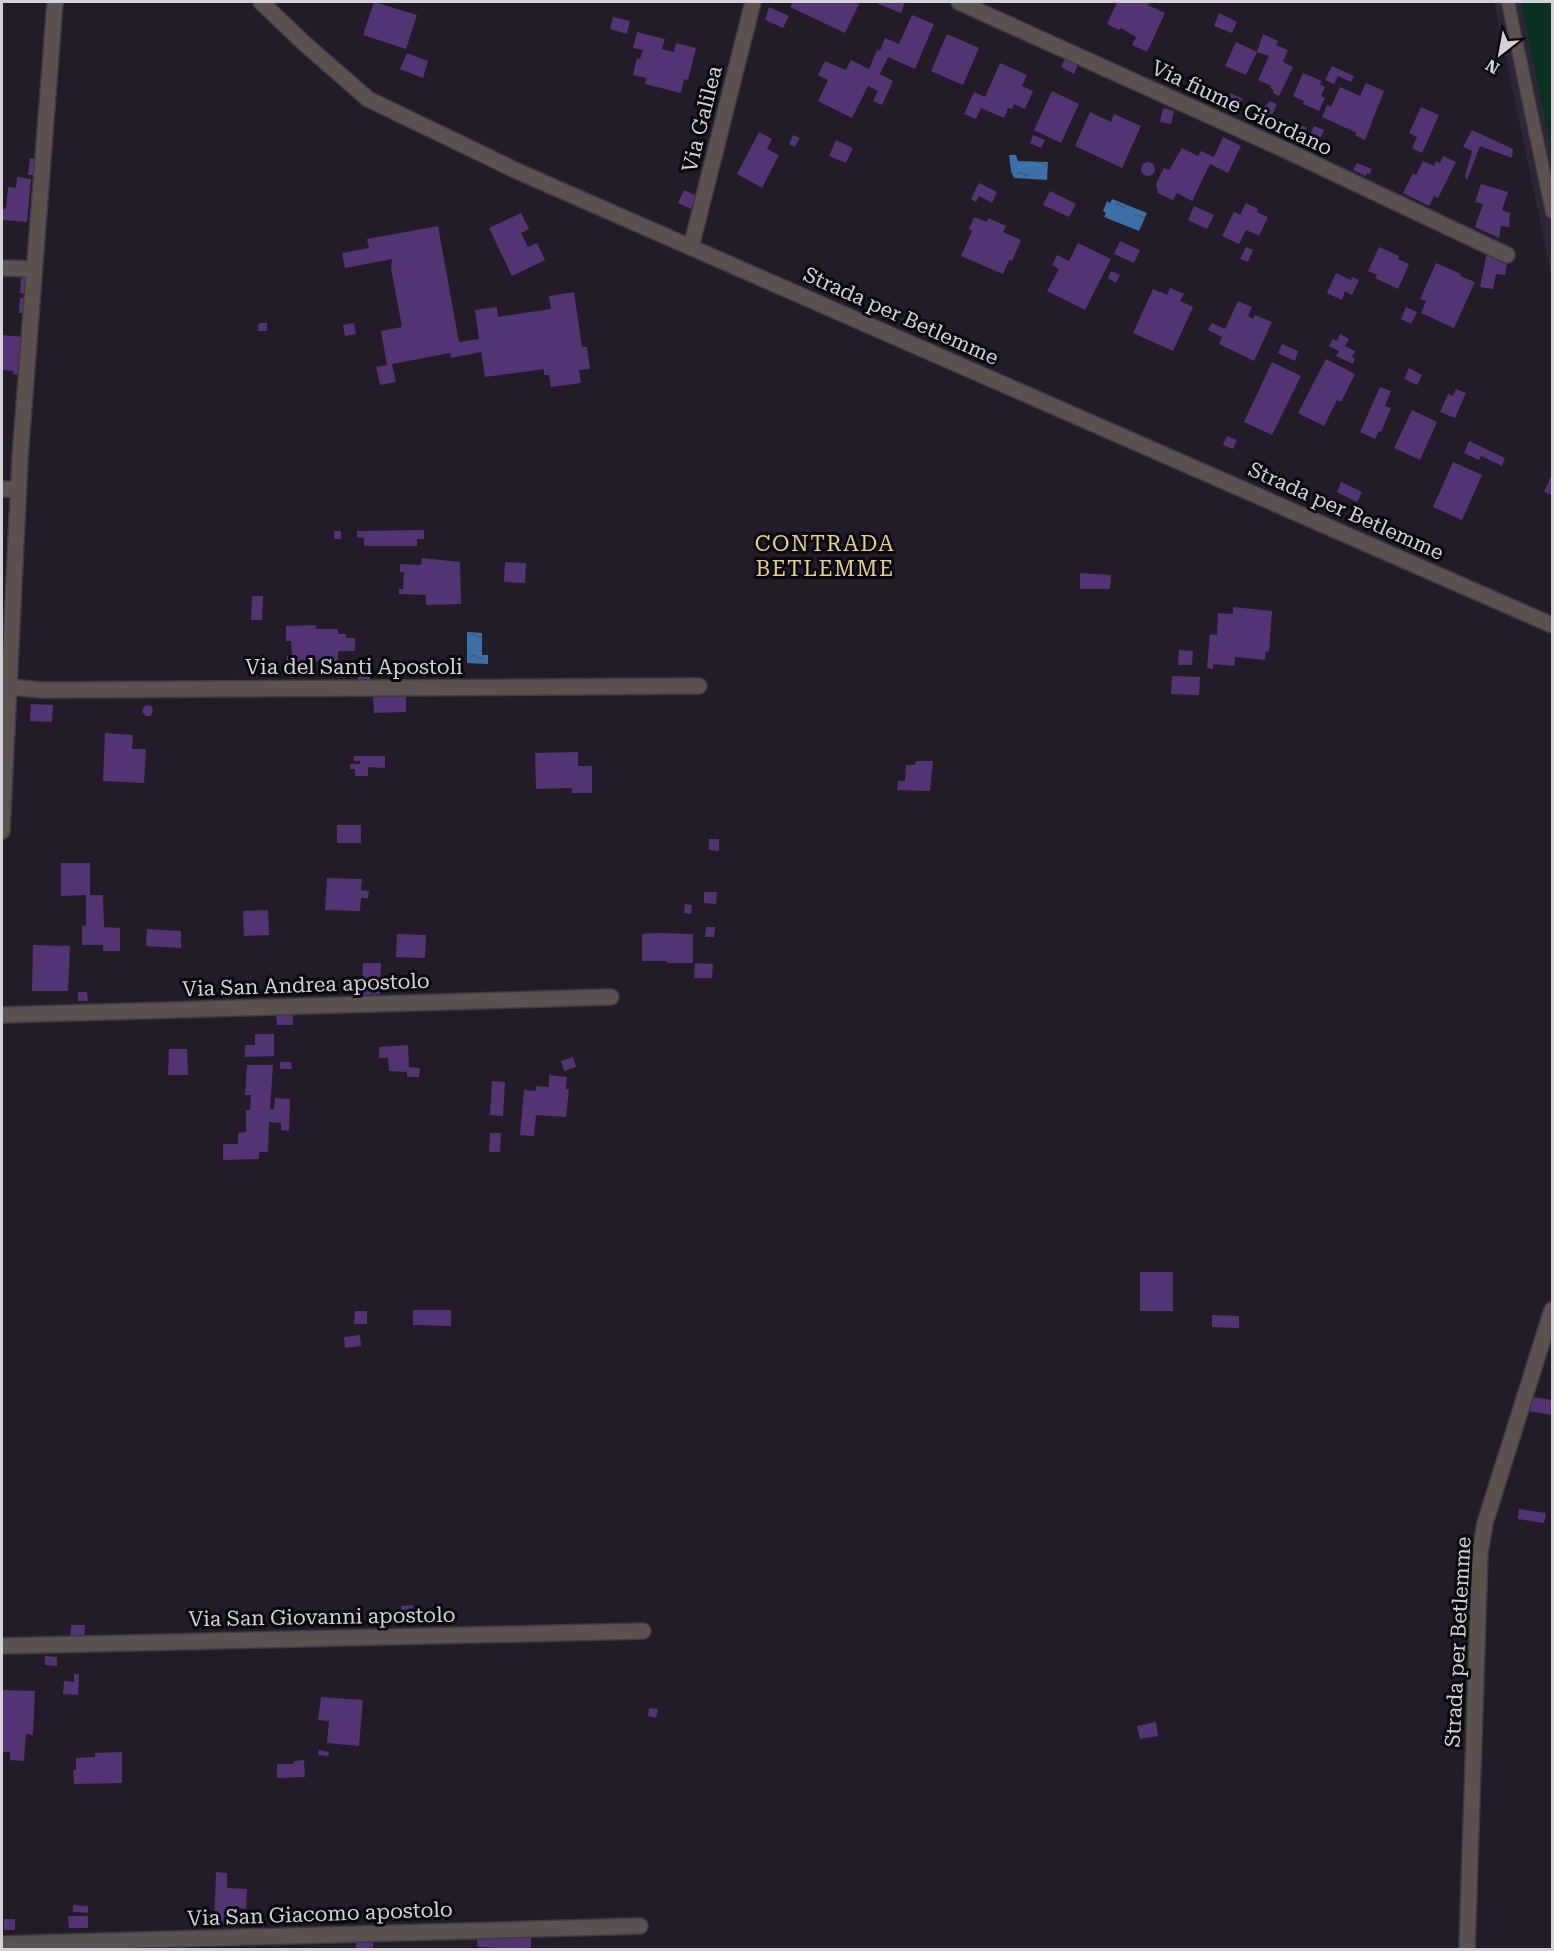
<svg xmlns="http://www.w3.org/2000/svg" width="1554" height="1951" font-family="'Roboto Serif',serif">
	<defs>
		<pattern id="water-ripples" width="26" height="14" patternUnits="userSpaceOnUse" patternTransform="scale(1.5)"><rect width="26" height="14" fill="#3d6fa8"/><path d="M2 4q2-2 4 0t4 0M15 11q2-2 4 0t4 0" fill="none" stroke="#3e597a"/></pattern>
	</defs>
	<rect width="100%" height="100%" fill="#211c28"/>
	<!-- built -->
	<path fill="#2c2636" d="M1494 2H1552V279L1526 154Z"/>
	<!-- grass -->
	<path fill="#093120" d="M1521 2H1552V152Z"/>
	<!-- water -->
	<path fill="url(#water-ripples)" d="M1009 155H1016L1018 161 1048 162 1047 180 1014 178 1011 171Z
		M1112 199 1147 213 1139 231 1104 217 1106 213 1103 211 1107 201 1110 203Z
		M467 632 482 633V655H488V664L467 663Z"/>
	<!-- building -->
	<path fill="#523473" d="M374 2 417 15 406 49 363 35Z
		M793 2H860L845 33 790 7Z
		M879 2H905L901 13 878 4Z
		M1117 2H1149L1148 5 1165 13 1147 52 1132 45 1136 37 1121 28 1119 30 1107 24Z
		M769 7 789 16 783 28 765 20Z
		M1219 13 1237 22 1232 33 1214 26Z
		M912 15 934 24 915 69 888 57 880 74 893 81 882 105 873 101 878 91 868 86 852 118 818 101 828 80 818 75 825 61 846 70 851 60 869 69 877 50 880 51 885 38 899 44Z
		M613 17 630 21 627 34 610 29Z
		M637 32 665 39 662 49 674 52 676 43 696 48 688 80 684 79 681 93 645 84 646 78 633 75 637 58 640 59 643 50 633 48Z
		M947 34 979 48 963 85 931 71Z
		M1263 34 1278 41 1276 45 1288 50 1283 62 1293 67 1279 96 1273 93 1274 90 1270 88 1271 86 1258 80 1269 56 1257 52 1246 75 1225 66 1236 42 1257 52Z
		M1068 52 1079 62 1074 74 1061 67Z
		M407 53 428 61 423 78 400 69Z
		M1000 63 1027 75 1022 86 1033 91 1025 109 1014 104 1012 109 1008 108 1004 118 981 108 976 119 964 114 974 92 985 97Z
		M1332 66 1354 76 1351 82 1338 76 1334 84 1325 80Z
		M1303 73 1322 81 1320 84 1325 87 1321 96 1325 98 1319 111 1303 104 1304 101 1293 96Z
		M1366 83 1384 91 1365 140 1355 135 1357 133 1322 117 1327 105 1331 107 1340 87 1360 96Z
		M1052 91 1079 104 1061 143 1034 130Z
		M1230 93 1243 99 1237 111 1224 106Z
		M1270 101 1277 104 1270 120 1258 113Z
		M1421 107 1439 115 1422 153 1412 148 1417 137 1409 133Z
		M1163 108 1174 111 1171 124 1160 122Z
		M1090 112 1111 122 1114 114 1141 126 1122 168 1075 146Z
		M1298 124 1307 128 1300 142 1292 138Z
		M1314 126 1324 130 1314 152 1304 147Z
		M1472 130 1513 149 1512 158 1480 146 1467 180 1465 177 1472 151 1463 147Z
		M759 132 772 139 767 149 779 155 762 188 737 174Z
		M793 135 800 138 795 147 789 144Z
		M1033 135 1045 140 1041 148 1030 143Z
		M1223 137 1241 146 1228 173 1210 164 1192 201 1177 193 1173 200 1158 193 1156 184 1164 168 1169 170 1182 148 1198 156 1201 151 1214 157Z
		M836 140 853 148 846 163 829 156Z
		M1443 156 1456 162 1438 198 1434 196 1429 206 1403 193 1413 173 1416 175 1423 161 1434 166 1436 161 1440 163Z
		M30 158 38 159 36 175H28Z
		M1141 169a7 7 0 1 1 14 0a7 7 0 1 1-14 0Z
		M1357 163 1372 169 1370 174 1367 173 1366 176 1353 170Z
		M17 177 31 179 27 222 2 220V208L6 209 8 187 16 188Z
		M979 183 997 192 992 203 979 196 976 202 971 199Z
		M1481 184 1508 192 1502 210 1510 213 1509 227 1501 226 1499 238 1475 227 1483 204 1475 202Z
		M684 190 697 196 691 209 678 203Z
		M1050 191 1076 204 1069 217 1043 205Z
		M1246 203 1258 209 1257 212 1268 217 1259 236 1246 230 1239 244 1222 236 1234 212 1240 215Z
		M1194 206 1214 215 1207 229 1188 220Z
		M521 213 529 229 521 233 528 247 537 243 545 260 512 276 489 228Z
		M974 217 987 222 988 218 1006 226 1003 232 1021 240 1012 261 1009 260 1003 274 961 256 972 231 969 229Z
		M438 226 459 342 479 339 475 310 497 307 498 317 551 309 549 296 574 292 582 347H587L590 369 579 370 581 383 551 387 549 375H544V369L485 377 481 352 451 358 450 353 392 364 396 382 380 385 376 367 387 365 381 331 402 327 391 268 392 259 345 268 342 253 369 248 367 239Z
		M1120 241 1140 250 1134 263 1114 254Z
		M1078 243 1111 259 1085 310 1047 291 1059 269 1052 265 1057 255 1069 261Z
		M1246 247 1253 250 1248 262 1240 259Z
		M1379 247 1399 256 1398 259 1409 264 1398 289 1375 278 1377 275 1368 271Z
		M1487 252 1502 259V262L1507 263 1505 275 1496 274 1493 289 1480 287Z
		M1436 263 1461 274 1460 276 1475 282 1454 328 1421 313 1426 301 1420 299Z
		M1111 271 1120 275 1116 283 1108 278Z
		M1336 273 1351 280 1352 277 1359 280 1352 295 1345 291 1342 300 1327 293Z
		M21 276 33 277 32 294 20 293Z
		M1170 288 1184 294 1180 301 1193 307 1173 351 1133 333 1153 289 1167 295Z
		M20 298 31 299 30 314 19 313Z
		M1238 301 1252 307 1248 316 1253 319 1255 315 1272 322 1254 361 1219 344 1222 337 1208 330 1212 323 1225 329Z
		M1406 307 1417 312 1411 324 1401 319Z
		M259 323H267V331H258Z
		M354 323 356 334 345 336 343 325Z
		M1340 334 1349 339 1345 346 1355 351 1352 357 1355 359 1353 364 1336 356 1339 351 1329 346 1333 339 1337 341Z
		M2 335 24 337 20 375 13 374V371L2 370Z
		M1282 344 1298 351 1295 361 1278 353Z
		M1326 359 1355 374 1341 402 1337 400 1324 426 1298 413Z
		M1272 362 1301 376 1272 435 1244 422Z
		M1409 368 1422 375 1417 385 1404 379Z
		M1380 387 1391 391 1385 406 1391 408 1381 432 1379 431 1375 439 1360 432Z
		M1456 389 1466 393 1455 418 1440 412 1448 394 1453 396Z
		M1412 410 1437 422 1420 460 1394 448Z
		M1227 436 1237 440 1233 449 1223 445Z
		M1469 441 1505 458 1502 466 1481 456 1479 460 1464 453Z
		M1453 462 1482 475 1462 520 1433 507Z
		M1552 474V495L1544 492Z
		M1341 482 1362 492 1357 502 1337 492Z
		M424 530V539H417V546H364V538L357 537V531Z
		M334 531H341V539H334Z
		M422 558 460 562 461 604 426 605V595L399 594V589H403L404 572H400V564L421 565Z
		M505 562 526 563 525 583 504 582Z
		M1080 573 1111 575 1110 589H1080Z
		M252 596H263L262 620H251Z
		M1233 607 1272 611 1269 652 1266 651 1265 660 1235 657 1234 666 1213 664V669L1207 668 1210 634 1217 635 1218 613 1233 614Z
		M316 625V629H338V634H346V638H355V651H338V661L287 662V656H292L291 641H286V626Z
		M1179 650 1193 651 1192 665H1178Z
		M370 666V680H358L357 667Z
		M1172 676 1200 677 1199 695 1171 694Z
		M406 695V712L374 713 373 696Z
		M31 704 53 705 52 722 30 721Z
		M150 705 153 709 151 716H146L142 712 144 706Z
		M105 733 133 735 132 749H146L144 783 103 781Z
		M578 752V766H592V793H572V788L536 789 535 753Z
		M354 756H385V768L368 767V776H355V769H350V764H360V761H354Z
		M916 761H933L930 791 897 790 898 781H905L906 765H915Z
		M337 825H361V843H337Z
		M709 839H719V851L709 850Z
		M61 863H90V895H103L104 927 120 928V951H103V945H82V925L86 926V895L61 896Z
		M327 878 362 879 361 890 369 891 368 898H361L360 911 325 910Z
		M704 892H717L716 904 704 903Z
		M685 904 692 905 691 914 684 913Z
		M268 910 269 935 244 936 243 911Z
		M706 927H715L714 937H705Z
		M147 929 181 931V948L146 946Z
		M655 933 693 934V963H667V961H642V934Z
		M397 934 426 935 425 958 396 957Z
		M33 945 70 946 68 991H32Z
		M363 963H381L380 994 362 995Z
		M695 963 713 964 712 978H694Z
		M78 992H87L88 1001H78Z
		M293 1013V1025H277L276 1014Z
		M255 1034H274V1056L245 1057V1045H255Z
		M408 1045 409 1067 420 1068 419 1077H407V1072L389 1071 388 1058H379V1047Z
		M169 1049H187L188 1075H168Z
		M573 1057 576 1067 564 1071 561 1061Z
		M280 1062H291L292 1069H280Z
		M247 1065H273L270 1109H274L275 1098 290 1099 289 1131 281 1130V1123L269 1122 268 1152H259V1159L223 1160V1144H238V1133L246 1132V1110H250L251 1095H245Z
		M549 1075 567 1077 566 1089H569L566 1117 536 1115 534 1136 520 1135 524 1090 536 1091V1086L549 1087Z
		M492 1081 505 1082 503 1116 490 1115Z
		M490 1133H501L500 1152H489Z
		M1140 1272H1173V1311H1140Z
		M413 1310H451V1326L413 1325Z
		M355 1311H367V1324H354Z
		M1212 1315 1239 1316V1328L1212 1327Z
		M360 1335 361 1346 345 1348 344 1337Z
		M1532 1397 1552 1400V1415L1528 1411Z
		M1519 1509 1546 1513 1544 1523 1518 1519Z
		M413 1605 414 1619 402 1620 401 1606Z
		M71 1625H85L84 1642H70Z
		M45 1656 57 1657V1666L45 1665Z
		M74 1674H79L78 1695 63 1694 64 1681 74 1682Z
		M2 1690 35 1691 33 1735 26 1734 24 1761 10 1760V1752H2Z
		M321 1697 363 1700 359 1746 327 1743 329 1721 318 1720Z
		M649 1708 658 1709 656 1718 648 1716Z
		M1156 1722 1158 1736 1140 1739 1137 1726Z
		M319 1750 329 1752 328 1756 318 1755Z
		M122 1752V1783L74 1784 73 1770H76V1758L95 1757V1753Z
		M304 1760 305 1777 277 1778V1764H293L294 1761Z
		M216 1872 227 1873V1888L247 1889 246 1909 233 1908V1912L229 1911V1925H214Z
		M73 1905 88 1906V1913L73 1912Z
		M68 1916H88V1928H69Z
		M4 1919H15V1930H4Z
		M477 1935 531 1936V1950L477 1947Z
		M373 1940V1948L356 1950V1941Z"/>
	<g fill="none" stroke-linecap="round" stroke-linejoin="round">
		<defs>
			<path id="service" d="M1508 2 1552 212"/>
			<path id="minor" d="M261 2 305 44 368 99 517 171 1552 625
				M959 2 1281 148 1507 255
				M691 247 753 2
				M2 268 34 269
				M2 489 18 490
				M9 687 41 690 699 686
				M2 831 20 458 55 2
				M2 1015 611 997
				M2 1646 643 1631
				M2 1944 640 1926
				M1467 1950 1480 1553 1485 1523 1552 1310"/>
		</defs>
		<!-- service casing -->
		<use href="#service" stroke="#3e3944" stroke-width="15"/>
		<!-- minor casing -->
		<use href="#minor" stroke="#3e3944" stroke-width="18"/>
		<!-- service -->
		<use href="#service" stroke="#59524e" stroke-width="12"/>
		<!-- minor -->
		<use href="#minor" stroke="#59524e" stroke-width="15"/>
	</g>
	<g text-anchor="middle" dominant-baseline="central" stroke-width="6" stroke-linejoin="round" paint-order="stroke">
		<!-- street labels -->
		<g font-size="21" fill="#d4d1d9" stroke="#09070c">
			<text transform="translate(1242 108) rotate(25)">Via fiume Giordano</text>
			<text transform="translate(702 119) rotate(-76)">Via Galilea</text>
			<text transform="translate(901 316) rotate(24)">Strada per Betlemme</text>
			<text transform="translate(1346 511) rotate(24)">Strada per Betlemme</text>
			<text x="354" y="667">Via del Santi Apostoli</text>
			<text transform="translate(306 985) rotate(-2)">Via San Andrea apostolo</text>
			<text transform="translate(322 1617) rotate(-1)">Via San Giovanni apostolo</text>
			<text transform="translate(1458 1642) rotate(-87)">Strada per Betlemme</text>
			<text transform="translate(320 1914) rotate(-2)">Via San Giacomo apostolo</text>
		</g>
		<!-- neighbourhood labels -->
		<g font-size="22" letter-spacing="1.5" fill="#e3d184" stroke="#09070c">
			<text x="825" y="543">CONTRADA<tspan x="825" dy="25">BETLEMME</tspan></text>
		</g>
	</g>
	<!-- border -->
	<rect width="1554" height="1951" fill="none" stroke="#d4d1d9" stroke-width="6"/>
	<!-- north arrow -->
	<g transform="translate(1500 54) rotate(211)" stroke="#09070c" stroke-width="4.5" paint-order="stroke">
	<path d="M0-4.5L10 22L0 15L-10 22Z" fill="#d4d1d9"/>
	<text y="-9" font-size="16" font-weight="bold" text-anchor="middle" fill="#d4d1d9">N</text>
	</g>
</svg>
